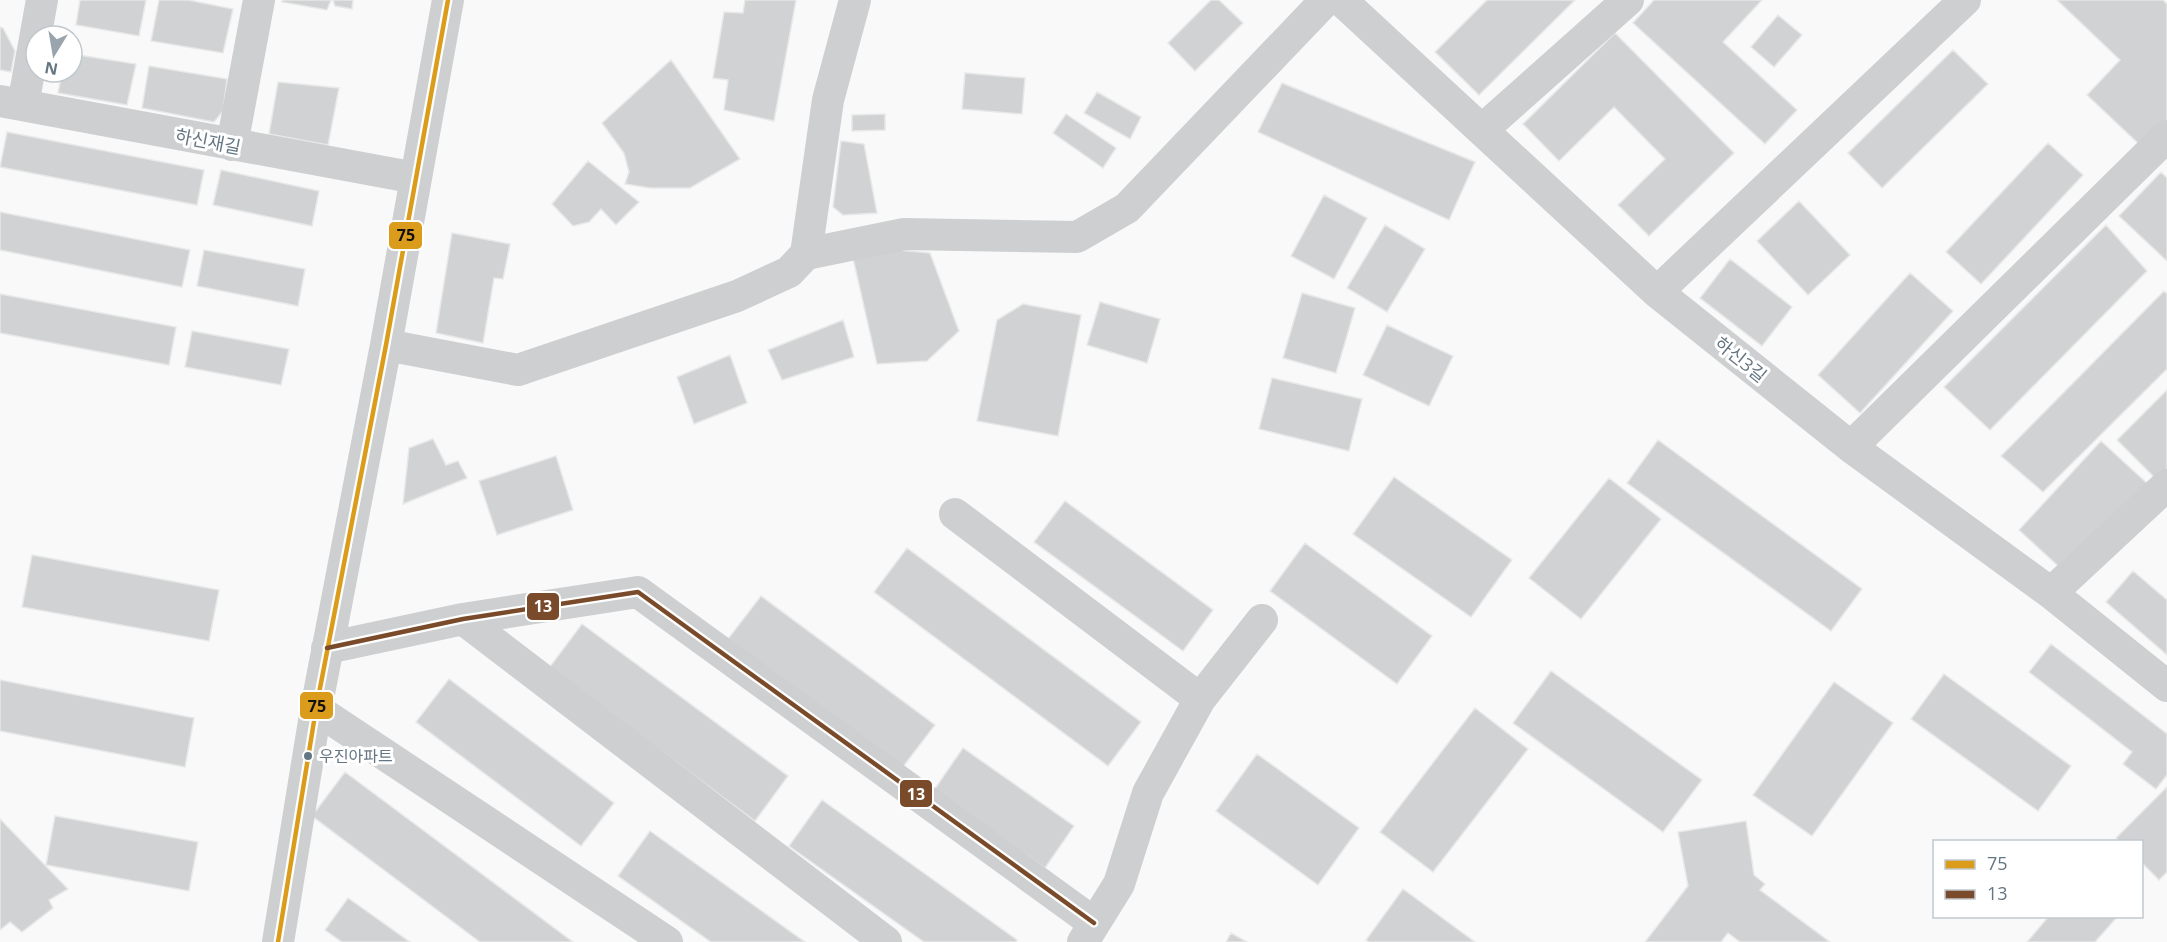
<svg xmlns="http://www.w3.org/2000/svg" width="2167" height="942" font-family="'Open Sans','Noto Sans KR',sans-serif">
	<rect width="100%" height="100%" fill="#f9f9f9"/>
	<!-- building -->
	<path fill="#d0d2d3" stroke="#e8e8e8" stroke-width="1.5" d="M80 0H146L139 36 76 25Z
		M159 0H188L233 9 223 53 151 41Z
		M283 0H331L327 10 282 2Z
		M333 0H353L352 9 335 6Z
		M745 0H796L774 121 724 110 728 80 713 78 724 12 743 13Z
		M1211 0H1219L1243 23 1195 71 1168 43Z
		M1487 0H1575L1479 95 1435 52Z
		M1654 0H1762L1723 42 1797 110 1765 144 1633 23Z
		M2057 0H2163L2167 4V120L2141 146 2087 95 2120 60Z
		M1778 15 1802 35 1774 67 1751 47Z
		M0 27 3 28 15 51 11 72 0 70Z
		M1615 33 1734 153 1649 236 1618 205 1665 159 1614 107 1559 161 1523 124Z
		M1953 50 1988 84 1882 188 1848 153Z
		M72 54 136 64 127 105 58 93 62 72H72Z
		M671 60 740 159 690 188H650L625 184 629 172 624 153 602 123Z
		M149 66 227 79 223 111 214 122 142 108Z
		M965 73 1025 78 1022 114 962 109Z
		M278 82 339 88 328 145 269 134Z
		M1282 83 1475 162 1449 220 1258 132Z
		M1097 92 1141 117 1130 139 1084 113Z
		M885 114V130L852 131V115Z
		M1066 114 1116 148 1103 168 1053 133Z
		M7 132 204 170 197 205 0 167Z
		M841 141 864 144 877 213 843 215 833 207Z
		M2048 143 2083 175 1981 284 1946 252Z
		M588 161 639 202 616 225 601 209 589 222 573 226 552 204Z
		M221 170 319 191 312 226 213 205Z
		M2161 172 2167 178V261L2119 216Z
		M1324 195 1367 218 1334 279 1291 256Z
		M1799 201 1850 255 1808 295 1757 241Z
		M0 212 190 250 182 287 0 250Z
		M1385 225 1425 249 1387 312 1347 288Z
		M2106 225 2147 271 1990 430 1944 387Z
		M452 233 510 244 503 279 494 278 483 343 436 333Z
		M204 250 305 269 298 306 197 286Z
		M898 250 930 253 959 331 927 361 877 364 853 258Z
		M1730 259 1792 307 1762 346 1700 298Z
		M1910 273 1953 311 1860 413 1818 375Z
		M2164 291 2167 294V369L2043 492 2001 456Z
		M1302 293 1355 308 1336 373 1283 358Z
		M0 294 176 327 169 365 0 333Z
		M1100 302 1160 319 1147 363 1087 345Z
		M1023 304 1081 315 1058 436 977 421 997 320Z
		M843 320 854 357 782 380 768 350Z
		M1387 325 1453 356 1429 406 1363 375Z
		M192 331 289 349 281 385 185 367Z
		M730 355 747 403 694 424 677 377Z
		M1272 378 1362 399 1349 451 1259 429Z
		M2167 390V477L2160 483 2117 440Z
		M433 439 446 465 458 461 467 478 403 504 409 448Z
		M1658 440 1862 589 1831 631 1627 483Z
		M2101 441 2150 486 2068 575 2019 530Z
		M556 456 573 510 497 535 479 481Z
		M1394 477 1512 560 1471 617 1353 534Z
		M1609 478 1661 519 1581 619 1529 578Z
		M1065 501 1213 610 1183 651 1034 542Z
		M1305 543 1432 636 1397 684 1270 591Z
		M907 548 1141 722 1108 766 874 592Z
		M32 555 219 590 209 641 22 607Z
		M2133 571 2167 600V655L2106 602Z
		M761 596 935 725 902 768 728 639Z
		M582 624 788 776 755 821 549 668Z
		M2051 644 2167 734V775L2156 789 2123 764 2132 752 2029 672Z
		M1551 671 1702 780 1663 832 1513 723Z
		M1944 674 2071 766 2038 811 1911 719Z
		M449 679 614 803 581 846 416 722Z
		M0 680 194 718 185 767 0 731Z
		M1834 682 1893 723 1812 836 1753 795Z
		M1475 708 1528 749 1433 872 1380 832Z
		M963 748 1074 826 1045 868 934 790Z
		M1257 754 1359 828 1318 885 1216 811Z
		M345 772 573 942H480L312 816Z
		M2167 787V872L2159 880 2142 863V842H2120L2116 838Z
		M822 800 1017 940 1016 942H924L789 846Z
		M55 816 198 842 189 891 46 865Z
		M0 819 68 889 49 900 53 908 22 932 10 922 0 930Z
		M1746 821 1754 875 1765 884 1760 890 1830 942H1740L1728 933 1721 942H1645L1688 886 1678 832Z
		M650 831 805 942H711L618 876Z
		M1403 889 1475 942H1369L1366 940Z
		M348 898 410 942H342L325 930Z
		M2049 916H2118L2095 942H2027Z
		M1231 933 1247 942H1226Z"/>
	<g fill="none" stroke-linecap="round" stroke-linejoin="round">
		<!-- street -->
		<path stroke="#cecfd0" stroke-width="32" d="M1341 0 1657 292 1851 447 2051 593 2167 686
			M0 101 416 178
			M23 105 42 0
			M1482 130 1628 0
			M232 145 259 0
			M806 254 904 234 1077 237 1127 208 1326 0
			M1657 292 1965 0
			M386 345 518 370 737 296 789 272 806 254 828 100 855 0
			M1851 447 2167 136
			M955 514 1200 699
			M2051 593 2167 485
			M463 619 886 942
			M327 648 463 619 638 592 1094 923
			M316 709 667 942
			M278 942 316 709 386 345 448 0
			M1083 942 1119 884 1148 793 1200 699 1262 620"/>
		<defs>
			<path id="bus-1" d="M278 942 316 709 386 345 448 0"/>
			<path id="bus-2" d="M327 648 463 619 638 592 1094 923"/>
		</defs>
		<!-- bus-1 casing -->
		<use href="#bus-1" stroke="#fff" stroke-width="9"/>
		<!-- bus-2 casing -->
		<use href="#bus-2" stroke="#fff" stroke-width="9"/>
		<!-- bus-1 -->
		<use href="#bus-1" stroke="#da9c1a" stroke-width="4.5"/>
		<!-- bus-2 -->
		<use href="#bus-2" stroke="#7a4b2a" stroke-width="4.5"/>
	</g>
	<!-- markers -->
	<circle fill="#657683" stroke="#fff" stroke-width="2" cx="308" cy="756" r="5"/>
	<g text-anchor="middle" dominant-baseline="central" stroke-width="6" stroke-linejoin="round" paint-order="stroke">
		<!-- bus labels -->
		<g font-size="16" fill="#657683" stroke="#fff" text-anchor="start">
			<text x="319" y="756">우진아파트</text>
		</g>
		<!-- street labels -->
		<g font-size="18" fill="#657683" stroke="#fff">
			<text transform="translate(208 141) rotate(11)">하신재길</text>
			<text transform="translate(1741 359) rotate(39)">하신3길</text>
		</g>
	</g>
	<g stroke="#fff" stroke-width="2">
		<rect x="388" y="221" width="35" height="29" rx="6" fill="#da9c1a"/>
		<rect x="526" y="592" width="34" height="29" rx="6" fill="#7a4b2a"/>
		<rect x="299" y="691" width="35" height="29" rx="6" fill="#da9c1a"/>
		<rect x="899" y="779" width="34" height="29" rx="6" fill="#7a4b2a"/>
	</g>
	<g font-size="16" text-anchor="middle" font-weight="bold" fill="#fff">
		<text x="543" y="612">13</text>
		<text x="916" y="800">13</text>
	</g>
	<g font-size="16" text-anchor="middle" font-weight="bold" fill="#111">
		<text x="406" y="241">75</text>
		<text x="317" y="712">75</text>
	</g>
	<!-- legend -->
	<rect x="1933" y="840" width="210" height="78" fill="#ffffff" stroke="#c1c8cd" stroke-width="1.5"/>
	<rect x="1945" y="860" width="30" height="9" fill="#da9c1a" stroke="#c1c8cd" stroke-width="1.5"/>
	<text x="1987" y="870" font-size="18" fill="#657683">75</text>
	<rect x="1945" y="890" width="30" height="9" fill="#7a4b2a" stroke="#c1c8cd" stroke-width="1.5"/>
	<text x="1987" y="900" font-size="18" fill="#657683">13</text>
	<!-- north arrow -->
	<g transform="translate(54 54) rotate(191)"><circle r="28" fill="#ffffff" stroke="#c1c8cd" stroke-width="1.5"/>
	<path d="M0-4.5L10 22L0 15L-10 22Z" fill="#99a4ac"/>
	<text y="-9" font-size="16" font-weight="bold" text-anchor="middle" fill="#657683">N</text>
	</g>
</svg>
